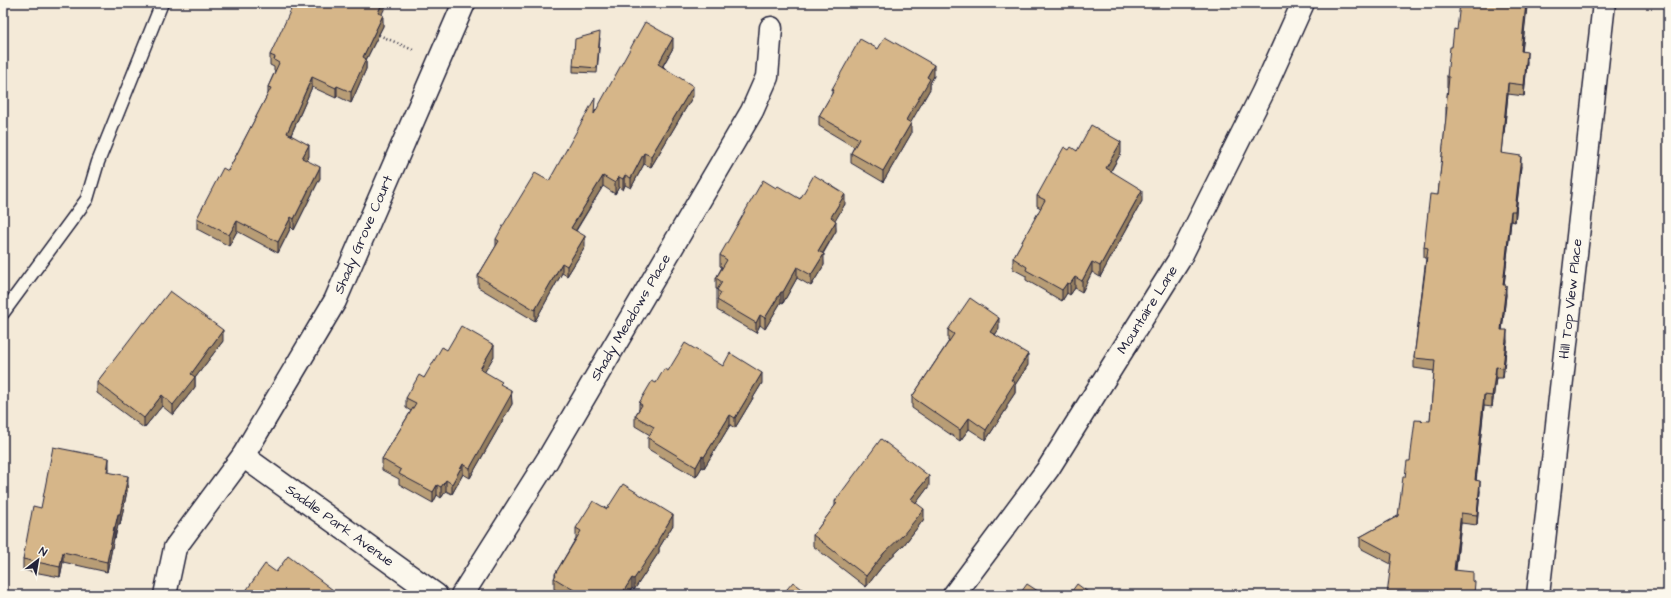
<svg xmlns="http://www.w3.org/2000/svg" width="1671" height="598" font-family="'Architects Daughter',sans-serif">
	<rect width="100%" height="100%" fill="#f4ead8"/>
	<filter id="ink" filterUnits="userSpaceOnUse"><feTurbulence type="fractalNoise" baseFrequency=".025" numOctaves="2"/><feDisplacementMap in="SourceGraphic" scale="8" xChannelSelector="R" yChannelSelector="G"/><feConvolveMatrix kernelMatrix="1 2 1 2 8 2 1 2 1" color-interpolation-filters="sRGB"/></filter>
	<g filter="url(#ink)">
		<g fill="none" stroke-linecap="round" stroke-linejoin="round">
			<defs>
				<path id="lane" d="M3 313 87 199 98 162 162 3"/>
				<g id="street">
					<path id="s1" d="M243 456 436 595"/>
					<path id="s2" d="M165 595 175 548 243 456 335 301 464 3"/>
					<path id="s3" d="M462 595 548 459 752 111 767 77 771 28"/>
					<path id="s4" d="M954 595 1048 469 1179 260 1263 92 1303 3"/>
					<path id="s5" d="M1538 595 1604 3"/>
				</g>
			</defs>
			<!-- lane casing -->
			<use href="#lane" stroke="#22223b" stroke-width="15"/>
			<!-- street casing -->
			<use href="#street" stroke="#22223b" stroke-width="25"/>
			<!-- path -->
			<path stroke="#22223b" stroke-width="2.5" stroke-dasharray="1 3" stroke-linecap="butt" d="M379 35 413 50"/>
			<!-- lane -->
			<use href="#lane" stroke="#fbf7ec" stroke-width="12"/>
			<!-- street -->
			<use href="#street" stroke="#fbf7ec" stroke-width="22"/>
		</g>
		<!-- wall -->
		<path fill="#b89d76" stroke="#22223b" d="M1527 3 1522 51 1527 62 1524 96 1508 94 1502 153 1521 166 1515 222 1511 221 1504 285 1506 295 1502 330 1507 341 1503 378H1496L1492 407 1484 406 1476 480 1480 491 1477 525 1461 523 1456 570 1391 564 1360 548V537L1398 516 1405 477 1410 461 1430 421 1434 371 1414 368V358L1426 258H1424V247L1438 195 1446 118V107L1448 87H1447V77L1452 47 1457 30Z
			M303 7 382 14 383 26 366 60V69L351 103 337 96 336 98 312 87 291 135 309 156 307 160 320 178 294 230 291 227 278 253 237 231 229 246 197 229V218L228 171 268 94V87L275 71H274V67L270 65V55Z
			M600 38 597 73 573 72V66Z
			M673 48 663 66 693 96 651 167 644 164 631 188 625 185 623 190 619 187 615 194 603 186 576 231 585 247 567 276 562 273 535 321 478 287V276L496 246V239L549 181 594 112Z
			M878 49 934 76 930 83V89L910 123 911 134 883 182 851 163V153L854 147 819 126V116L832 94V89Z
			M1069 150 1121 153 1111 171 1142 201 1100 277 1092 272 1082 292 1075 288 1070 295 1067 293 1062 301 1026 280V276L1013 269V258L1041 208 1037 206V196Z
			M776 188 800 199 845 204 835 220 836 231 823 254 824 265 811 286 797 278 783 303 781 302 765 329 760 325 756 333 717 310V289H716V278L722 267 720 266V255Z
			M145 323 223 341 195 378V387L173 415 162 406 144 428 97 393V382Z
			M999 329 995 335 1028 365 1015 385V393L1007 405V408L986 440 969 429 960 441 912 408V397L949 341H948V330Z
			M447 350 494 356 484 372 511 393 512 404 470 478 463 474 452 494 446 491 441 498 437 495 433 503 399 484V479L382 470V459L411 411 406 408V398L424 378Z
			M723 366 762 383 735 428 730 425 704 468 702 467 696 477 648 449V438L650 435 635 426V416L639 409V403L656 383 668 371Z
			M109 468V472L128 486 120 525H118L115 538H114L107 572 63 562 60 577 23 570V559L41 508Z
			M929 486 916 503 924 519 903 546 884 564 866 587 813 546V535L835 506V501Z
			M607 509 673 525 659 548V552L634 590 632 588 628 595H564L554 589V578L555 577V574L576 538V528Z"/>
		<!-- shaded-wall -->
		<path fill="#967f60" stroke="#22223b" d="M382 3H387L378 23V13Z
			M1526 3H1527V7L1521 62V51Z
			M383 15V26L366 60V69L351 103V92L363 57Z
			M673 38V48L658 74V64Z
			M1527 52V62L1524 96V85Z
			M934 65V76L930 83V89L906 131V120L927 77Z
			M312 77V87L287 144V133Z
			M1508 83V94L1501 164V153Z
			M337 86V96L336 98V88Z
			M693 86V96L651 167V156Z
			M911 123V134L883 182V171Z
			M1121 142V153L1106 179V168Z
			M309 145V156L302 169V158Z
			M644 153V164L631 188V178Z
			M1521 156V166L1515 222V211Z
			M320 167V178L294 230V219Z
			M625 175V185L623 190V179Z
			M603 176V186L571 238V228Z
			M619 177V187L615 194V183Z
			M1142 190V201L1100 277V266Z
			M845 194V204L831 228V217Z
			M1511 211V221L1503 295V285Z
			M291 217V227L278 253V242Z
			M237 221V231L229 246V235Z
			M836 221V231L818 261V251Z
			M585 236V247L567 276V266Z
			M824 254V265L811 286V275Z
			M1092 262V272L1082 292V281Z
			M562 263V273L535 321V310Z
			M797 267V278L783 303V292Z
			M1075 277V288L1070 295V284Z
			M1067 283V293L1062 301V290Z
			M1506 285V295L1501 340V330Z
			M781 292V302L765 329V318Z
			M760 315V325L756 333V323Z
			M999 318V329L990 342V332Z
			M223 330V341L195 378V387L173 415V405L191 374Z
			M1507 330V341L1503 378V368Z
			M494 345V356L480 380V369Z
			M1028 354V365L1015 385V393L1007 405V408L986 440V430L1006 396 1011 380Z
			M1496 367V378L1492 407V396Z
			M762 373V383L735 428V418Z
			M511 390 512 404 470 478V468Z
			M162 395V406L144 428V418Z
			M1484 395V406L1475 491V480Z
			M730 415V425L704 468V457Z
			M969 418V429L960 441V430Z
			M702 456V467L696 477V467Z
			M109 458V468L107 482V472Z
			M463 464V474L452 494V484Z
			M128 476V486L120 525V514Z
			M929 476V486L911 510V499Z
			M446 480V491L441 498V487Z
			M1480 481V491L1477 525V515Z
			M437 485V495L433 503V492Z
			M924 509V519L903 546 884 564 866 587V576L884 553Z
			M1461 513V523L1454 580V570Z
			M118 514V525L115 538V527Z
			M673 515V525L659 548V552L634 590V579Z
			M114 527V538L107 572V562Z
			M63 552V562L60 577V567Z
			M632 578V588L628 595H621Z
			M333 590V595H329Z"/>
		<!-- building -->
		<path fill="#d6b689" stroke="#22223b" d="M294 3 303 7 305 3H382L378 13 383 15 363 57 366 59 351 92 337 86 336 88 312 77 287 133 309 145 302 158 320 167 294 219 291 217 278 242 237 221 229 235 197 218 223 168 228 171 271 88 268 87 279 63 274 60 275 57 270 55Z
			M1460 3H1526L1521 51 1527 52 1524 85 1508 83 1501 153 1521 156 1515 211H1511L1503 285H1506L1501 330H1507L1503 368 1496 367 1492 396 1484 395 1475 480 1480 481 1477 515 1461 513 1454 570 1473 572V581L1475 582 1474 595H1387L1392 554 1360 537 1398 516 1403 477H1405L1407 461H1410L1415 420 1430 421 1435 360 1414 358 1428 248 1424 247 1430 194 1438 195 1447 107H1446L1449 77H1447L1450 47H1452L1454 29 1457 30Z
			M645 22 673 38 658 64 693 86 651 156 644 153 631 178 625 175 623 179 619 177 615 183 603 176 571 228 585 236 567 266 562 263 535 310 478 276 499 241 496 239 504 224 535 173 549 181 595 98 594 114Z
			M600 32 597 68 573 66 575 39Z
			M885 37 934 65 927 77 930 79 906 120 911 123 883 171 851 153 859 139 819 116 834 90 832 89 860 39 878 49Z
			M1091 125 1121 142 1106 168 1142 190 1100 266 1092 262 1082 281 1075 277 1070 284 1067 283 1062 290 1026 270 1027 267 1013 258 1045 200 1037 196 1064 147 1069 150 1071 147 1077 151Z
			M814 175 845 194 831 217 836 221 818 251 824 254 811 275 797 267 783 292H781L765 318 760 315 756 323 717 300 721 293 717 290 722 282 716 278 727 260 720 255 763 180 776 188 778 186 800 199Z
			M170 291 223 330 191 374 195 377 173 405 162 395 144 418 97 382 143 322 145 323Z
			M970 298 999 318 990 332 1028 354 1011 380 1015 382 1006 396 1007 397 986 430 969 418 960 430 912 397 954 334 948 330Z
			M461 326 494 345 480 369 502 382 500 384 511 390 510 392 512 393 470 468 463 464 452 484 446 480 441 487 437 485 433 492 399 474 401 470 382 459 416 403 406 398 419 375 424 378 442 347 447 350Z
			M685 343 723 366 730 353 762 373 735 418 730 415 704 457 702 456 696 467 648 438 654 427 635 416 642 405 639 403 652 381 656 383 664 369 668 371Z
			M881 439 929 476 911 499 924 509 903 535 884 553 866 576 813 535 837 503 835 501Z
			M53 447 109 458 107 472 128 476 120 514H118L115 527H114L107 562 63 552 60 567 23 559 33 506 41 508Z
			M623 484 673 515 658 540 659 542 634 579 632 578 621 595H582L554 578 556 575 555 574 581 531 576 528 593 501 607 509Z
			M288 556 333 590 329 595H243L265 564 276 572Z
			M793 582 810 595H782Z
			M1027 584 1044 595H1019Z
			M1077 584 1092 595H1069Z"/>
	</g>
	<g text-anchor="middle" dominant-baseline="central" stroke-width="3" stroke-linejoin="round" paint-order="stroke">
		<!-- street labels -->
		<g font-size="14" fill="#22223b" stroke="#fbf7ec">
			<text stroke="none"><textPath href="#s2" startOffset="415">Shady Grove Court</textPath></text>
			<text stroke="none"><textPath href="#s5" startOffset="298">Hill Top View Place</textPath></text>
			<text stroke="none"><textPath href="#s4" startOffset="345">Mountaire Lane</textPath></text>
			<text stroke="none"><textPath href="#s3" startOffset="325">Shady Meadows Place</textPath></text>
			<text stroke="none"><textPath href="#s1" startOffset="119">Saddle Park Avenue</textPath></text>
		</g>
	</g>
	<!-- margin -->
	<rect width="1671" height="598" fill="none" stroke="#fbf7ec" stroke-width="16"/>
	<rect x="8" y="8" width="1655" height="582" fill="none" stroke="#22223b" stroke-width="1.5" filter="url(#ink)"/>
	<!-- north arrow -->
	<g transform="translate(38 560) rotate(31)" stroke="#fbf7ec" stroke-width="3" paint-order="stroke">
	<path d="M0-3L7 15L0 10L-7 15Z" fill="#22223b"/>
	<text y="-6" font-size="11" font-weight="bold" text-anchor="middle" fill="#22223b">N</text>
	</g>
</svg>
